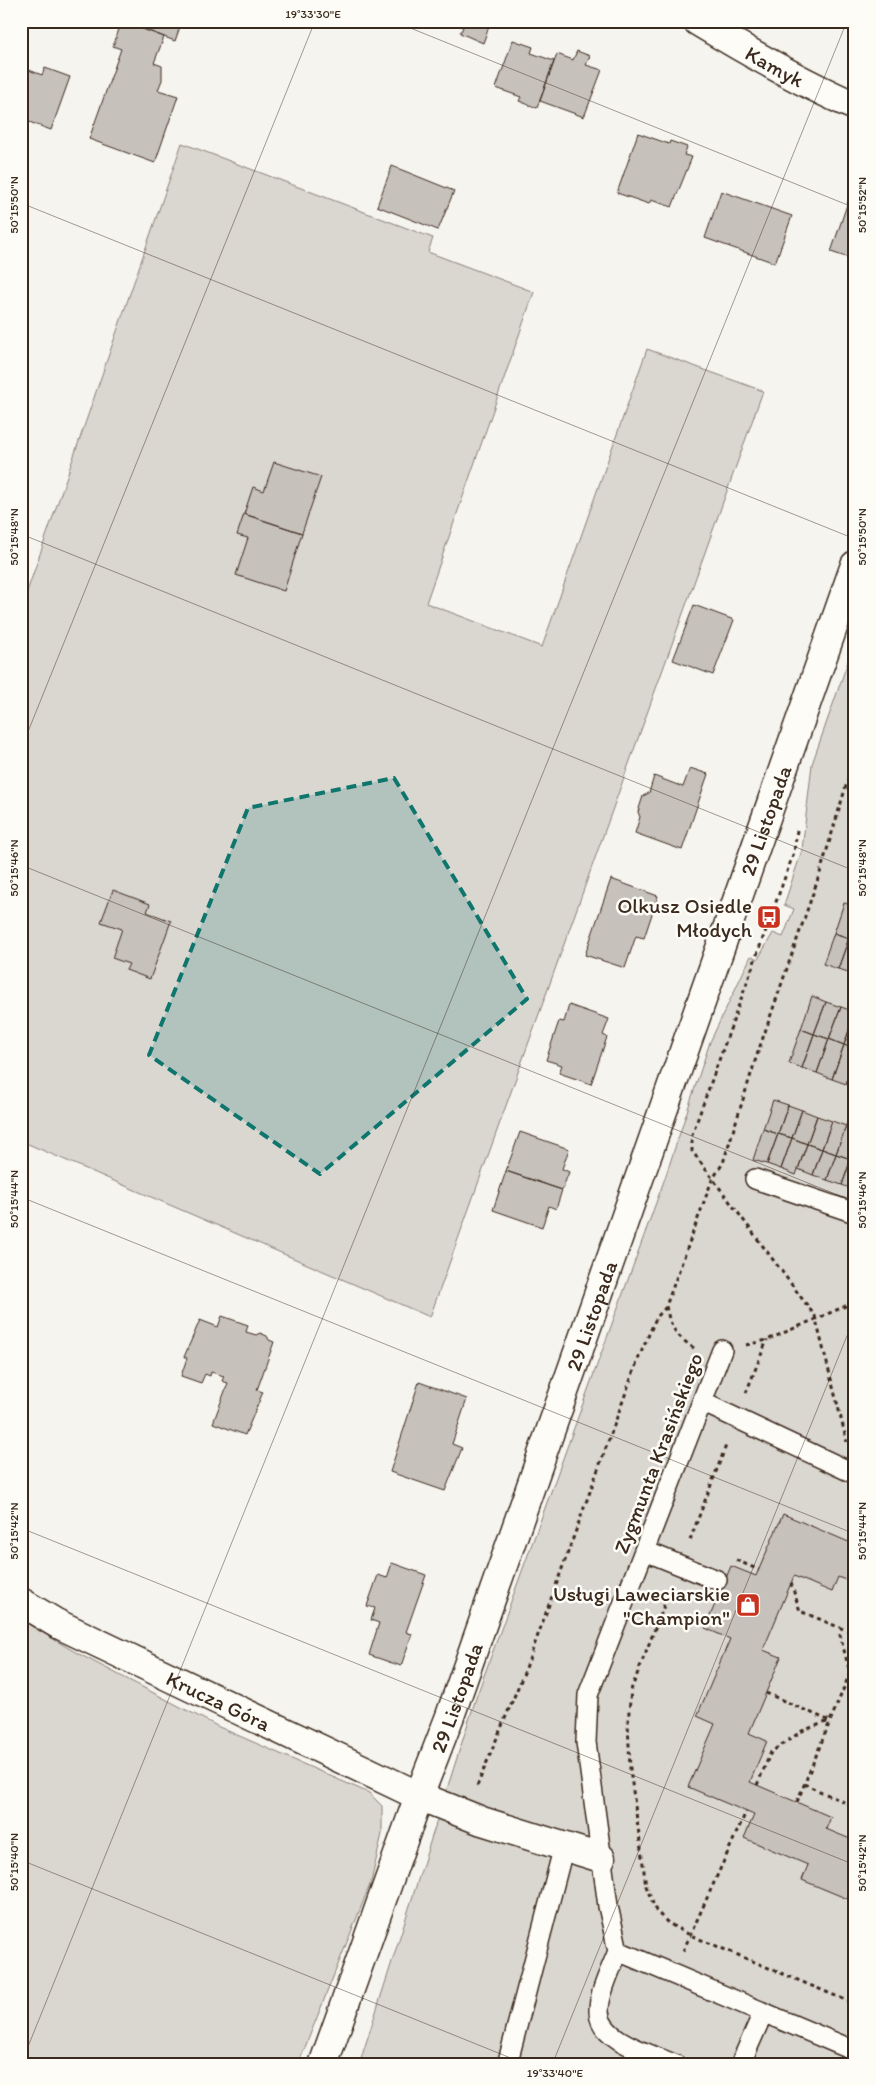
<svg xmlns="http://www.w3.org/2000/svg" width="876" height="2086" font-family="Itim,sans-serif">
	<rect width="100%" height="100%" fill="#f5f4ee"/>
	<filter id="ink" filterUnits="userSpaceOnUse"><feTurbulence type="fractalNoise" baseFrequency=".02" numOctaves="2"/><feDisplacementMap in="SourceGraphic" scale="10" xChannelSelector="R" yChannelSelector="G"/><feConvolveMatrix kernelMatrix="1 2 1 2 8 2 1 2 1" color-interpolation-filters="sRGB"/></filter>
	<g filter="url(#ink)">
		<!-- green -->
		<path fill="#dad6d0" stroke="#8a8077" d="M182 143 433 238 428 252 534 292 426 603 542 647 647 349 763 391 430 1317 21 1141V609Z
			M855 647V2065H359L477 1695 665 1178 710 1042 751 956 758 959 773 933 783 937 794 909 784 905 802 850 812 764 852 650Z
			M21 1620 77 1653 219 1727 369 1793 382 1806V1834L371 1882 298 2065H21Z"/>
		<!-- building -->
		<path fill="#c7c1bb" stroke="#3b2a1e" d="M122 21 164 37 154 63 162 66V80L158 90 178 96 155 163 89 139 121 49 113 46Z
			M122 21H182L175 41Z
			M449 21H491L483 43 460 33 463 27Z
			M513 40 533 47 531 53 554 61 537 108 519 101 521 97 496 88Z
			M577 51 590 56 586 65 602 70 584 117 540 101 557 54 573 60Z
			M21 67 42 75 45 68 70 77 51 130 21 119Z
			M638 133 669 144 670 141 687 147 684 155 692 157 672 207 651 200 649 204 617 193Z
			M392 166 454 191 438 230 377 206Z
			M855 181V260L831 252Z
			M721 191 792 216 775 263 705 238Z
			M274 462 321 477 302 533 244 514 253 487 264 491Z
			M244 514 302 533 284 591 236 575 248 538 237 535Z
			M694 605 734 620 713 675 673 660Z
			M690 768 708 774 682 850 635 833 640 817 638 812 643 796 649 793 654 776 683 787Z
			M611 879 658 896 644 938 636 936 625 968 585 955Z
			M113 890 150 904 147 912 171 921 150 979 126 970 129 964 112 958 122 929 101 922Z
			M844 903 855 906V919L849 938 834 933Z
			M855 919V940L849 938Z
			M834 933 849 938 838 969 823 964Z
			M849 938 855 940V964L852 973 838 969Z
			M812 996 826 1002 814 1034 801 1029Z
			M826 1002 841 1007 829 1039 814 1034Z
			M569 1005 609 1019 603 1035 607 1037 591 1084 559 1073 562 1065 546 1060 559 1021 564 1022Z
			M841 1007 855 1012 844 1045 829 1039Z
			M855 1016V1049L844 1045Z
			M801 1029 814 1034 802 1068 789 1063Z
			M814 1034 829 1039 817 1073 802 1068Z
			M829 1039 844 1045 832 1079 817 1073Z
			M844 1045 855 1049V1058L846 1084 832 1079Z
			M855 1058V1087L846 1084Z
			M773 1100 788 1105 778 1134 763 1129Z
			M788 1105 802 1110 792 1138 778 1134Z
			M802 1110 817 1116 807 1144 792 1138Z
			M817 1116 832 1121 822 1149 807 1144Z
			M832 1121 846 1126 836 1154 822 1149Z
			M847 1123 855 1126V1149L851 1159 836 1154Z
			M763 1129 778 1134 767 1164 753 1160Z
			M520 1132 569 1149 562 1169 569 1172 562 1190 506 1171Z
			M778 1134 792 1138 781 1169 767 1164Z
			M792 1138 807 1144 796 1175 781 1169Z
			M807 1144 822 1149 813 1175 798 1169Z
			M822 1149 836 1154 827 1180 813 1175Z
			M836 1154 851 1159 842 1185 827 1180Z
			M851 1159 855 1161V1190L842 1185Z
			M506 1171 562 1190 556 1209 549 1206 542 1227 493 1210Z
			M222 1316 248 1325 246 1332 256 1335 260 1333 267 1336 269 1340 274 1342 257 1390 263 1392 245 1435 213 1423 228 1383 222 1381 224 1376 211 1372 210 1376 205 1374 201 1383 181 1376 187 1358 184 1357 200 1320 218 1327Z
			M419 1382 467 1399 452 1444 462 1448 445 1491 390 1472Z
			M783 1514 851 1543 855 1533V1584L838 1577 832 1592 794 1576 763 1650 781 1657 749 1733 767 1741 750 1782 831 1817 826 1829 855 1841V1902L802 1880 808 1865 744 1838 754 1815 688 1787 715 1724 697 1716 730 1639 705 1628 731 1566 756 1576Z
			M392 1563 426 1575 406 1632 412 1634 401 1666 369 1655 379 1623 371 1620 375 1608 367 1606 378 1575 387 1578Z"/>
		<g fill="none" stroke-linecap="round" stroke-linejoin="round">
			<defs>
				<path id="service" d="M755 1179 855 1213
					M702 1402 855 1474
					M645 1551 717 1580
					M618 1951 608 1906 586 1742 588 1695 722 1350
					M618 1951 855 2051
					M618 1951C612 1967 599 1992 599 2010 598 2041 652 2054 676 2065
					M507 2065 564 1846
					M740 2065 763 2013"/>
				<g id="minor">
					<path id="s1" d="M697 21C748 52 800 82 855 106"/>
					<path id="s2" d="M21 1602 56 1623 419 1796 482 1821 601 1858"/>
				</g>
				<g id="tertiary">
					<path id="s3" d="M323 2065 419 1796 450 1716 855 565"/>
				</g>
			</defs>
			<!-- service casing -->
			<use href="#service" stroke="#3b2a1e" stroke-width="22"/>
			<!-- minor casing -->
			<use href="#minor" stroke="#3b2a1e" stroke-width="31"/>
			<!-- tertiary casing -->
			<use href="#tertiary" stroke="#3b2a1e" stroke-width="31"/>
			<!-- path -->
			<path stroke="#3b2a1e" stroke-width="3" stroke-dasharray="4 4" stroke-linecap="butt" d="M797 830 794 852 692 1135V1151L815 1316 847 1442
				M746 1345 767 1340 855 1302
				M694 1348C676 1336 670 1327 666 1306L712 1180 723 1163 757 1055 820 873 855 756
				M746 1393 767 1340
				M690 1540 727 1443
				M736 1560 759 1570
				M791 1583 800 1611 855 1634
				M670 1590 631 1690 628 1722 630 1769 646 1886 656 1911 668 1923 690 1935 855 2004
				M850 1673 855 1669
				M766 1693 830 1721
				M804 1784 855 1807
				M757 1785 771 1752 802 1731 829 1721
				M477 1786 526 1668 637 1362 656 1318 666 1307
				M797 1802 850 1673 839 1631
				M854 1841 855 1838
				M683 1951 746 1812"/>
			<!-- service -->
			<use href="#service" stroke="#fdfcf7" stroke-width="19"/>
			<!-- minor -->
			<use href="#minor" stroke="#fdfcf7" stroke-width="28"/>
			<!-- tertiary -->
			<use href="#tertiary" stroke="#fdfcf7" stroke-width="28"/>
		</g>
	</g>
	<!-- marked area -->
	<path fill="#0f766e" fill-opacity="0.2" stroke="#0f766e" stroke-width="4" stroke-dasharray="10 6" stroke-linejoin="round" d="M394 778 527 999 320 1174 149 1055 248 808Z"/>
	<!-- ticks -->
	<path fill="none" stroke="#3b2a1e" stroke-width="1" stroke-opacity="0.45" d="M393 21 855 208M21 203 855 539M21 534 855 871M21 749 315 21M21 865 855 1202M21 1197 855 1534M21 1528 855 1865M21 1860 528 2065M21 2064 847 21M552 2065 855 1316"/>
	<!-- icons -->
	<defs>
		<symbol id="bus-square" viewBox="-11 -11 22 22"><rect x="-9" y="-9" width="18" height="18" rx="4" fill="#c8321e" stroke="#fdfcf7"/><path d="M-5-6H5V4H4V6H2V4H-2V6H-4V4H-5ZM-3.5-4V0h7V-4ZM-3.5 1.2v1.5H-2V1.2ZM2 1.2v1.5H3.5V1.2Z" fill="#fff"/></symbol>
		<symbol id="shop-square" viewBox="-11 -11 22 22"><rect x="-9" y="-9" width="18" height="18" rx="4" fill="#c8321e" stroke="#fdfcf7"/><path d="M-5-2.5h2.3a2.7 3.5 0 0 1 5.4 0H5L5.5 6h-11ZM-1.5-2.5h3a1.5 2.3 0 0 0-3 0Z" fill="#fff"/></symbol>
	</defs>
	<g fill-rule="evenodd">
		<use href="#bus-square" x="755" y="903" width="28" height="28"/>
		<use href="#shop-square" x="734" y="1591" width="28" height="28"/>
	</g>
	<g text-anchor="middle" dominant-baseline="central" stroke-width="5" stroke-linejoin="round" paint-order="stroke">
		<!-- street labels -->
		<g font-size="21" fill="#3b2a1e" stroke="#fdfcf7">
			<text stroke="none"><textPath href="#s1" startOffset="90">Kamyk</textPath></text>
			<text stroke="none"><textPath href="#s3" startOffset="1321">29 Listopada</textPath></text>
			<text stroke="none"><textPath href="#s3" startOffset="796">29 Listopada</textPath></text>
			<text transform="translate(658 1453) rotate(-69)">Zygmunta Krasińskiego</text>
			<text stroke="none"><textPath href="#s3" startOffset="391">29 Listopada</textPath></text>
			<text stroke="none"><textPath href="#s2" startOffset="221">Krucza Góra</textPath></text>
		</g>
		<!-- poi labels -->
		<g font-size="21" fill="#3b2a1e" stroke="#fdfcf7" text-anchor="end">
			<text x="752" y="905">Olkusz Osiedle<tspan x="752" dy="24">Młodych</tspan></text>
			<text x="730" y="1593">Usługi Laweciarskie<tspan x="730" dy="24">"Champion"</tspan></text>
		</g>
	</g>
	<!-- margin -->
	<rect width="876" height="2086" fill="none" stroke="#fdfcf7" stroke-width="55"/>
	<rect x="28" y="28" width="820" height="2030" fill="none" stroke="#3b2a1e" stroke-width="2"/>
	<g font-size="12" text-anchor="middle" fill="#3b2a1e">
		<text x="313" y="18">19°33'30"E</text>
		<text transform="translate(14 205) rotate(-90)" y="4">50°15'50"N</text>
		<text transform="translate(862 205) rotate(-90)" y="4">50°15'52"N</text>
		<text transform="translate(14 537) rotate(-90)" y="4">50°15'48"N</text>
		<text transform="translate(862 537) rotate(-90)" y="4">50°15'50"N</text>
		<text transform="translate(14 868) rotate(-90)" y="4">50°15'46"N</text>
		<text transform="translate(862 868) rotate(-90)" y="4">50°15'48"N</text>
		<text transform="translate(14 1199) rotate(-90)" y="4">50°15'44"N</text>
		<text transform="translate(862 1200) rotate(-90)" y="4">50°15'46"N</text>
		<text transform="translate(14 1531) rotate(-90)" y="4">50°15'42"N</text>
		<text transform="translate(862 1531) rotate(-90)" y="4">50°15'44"N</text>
		<text transform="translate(14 1862) rotate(-90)" y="4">50°15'40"N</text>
		<text transform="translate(862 1863) rotate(-90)" y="4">50°15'42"N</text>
		<text x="555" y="2077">19°33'40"E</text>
	</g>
</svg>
